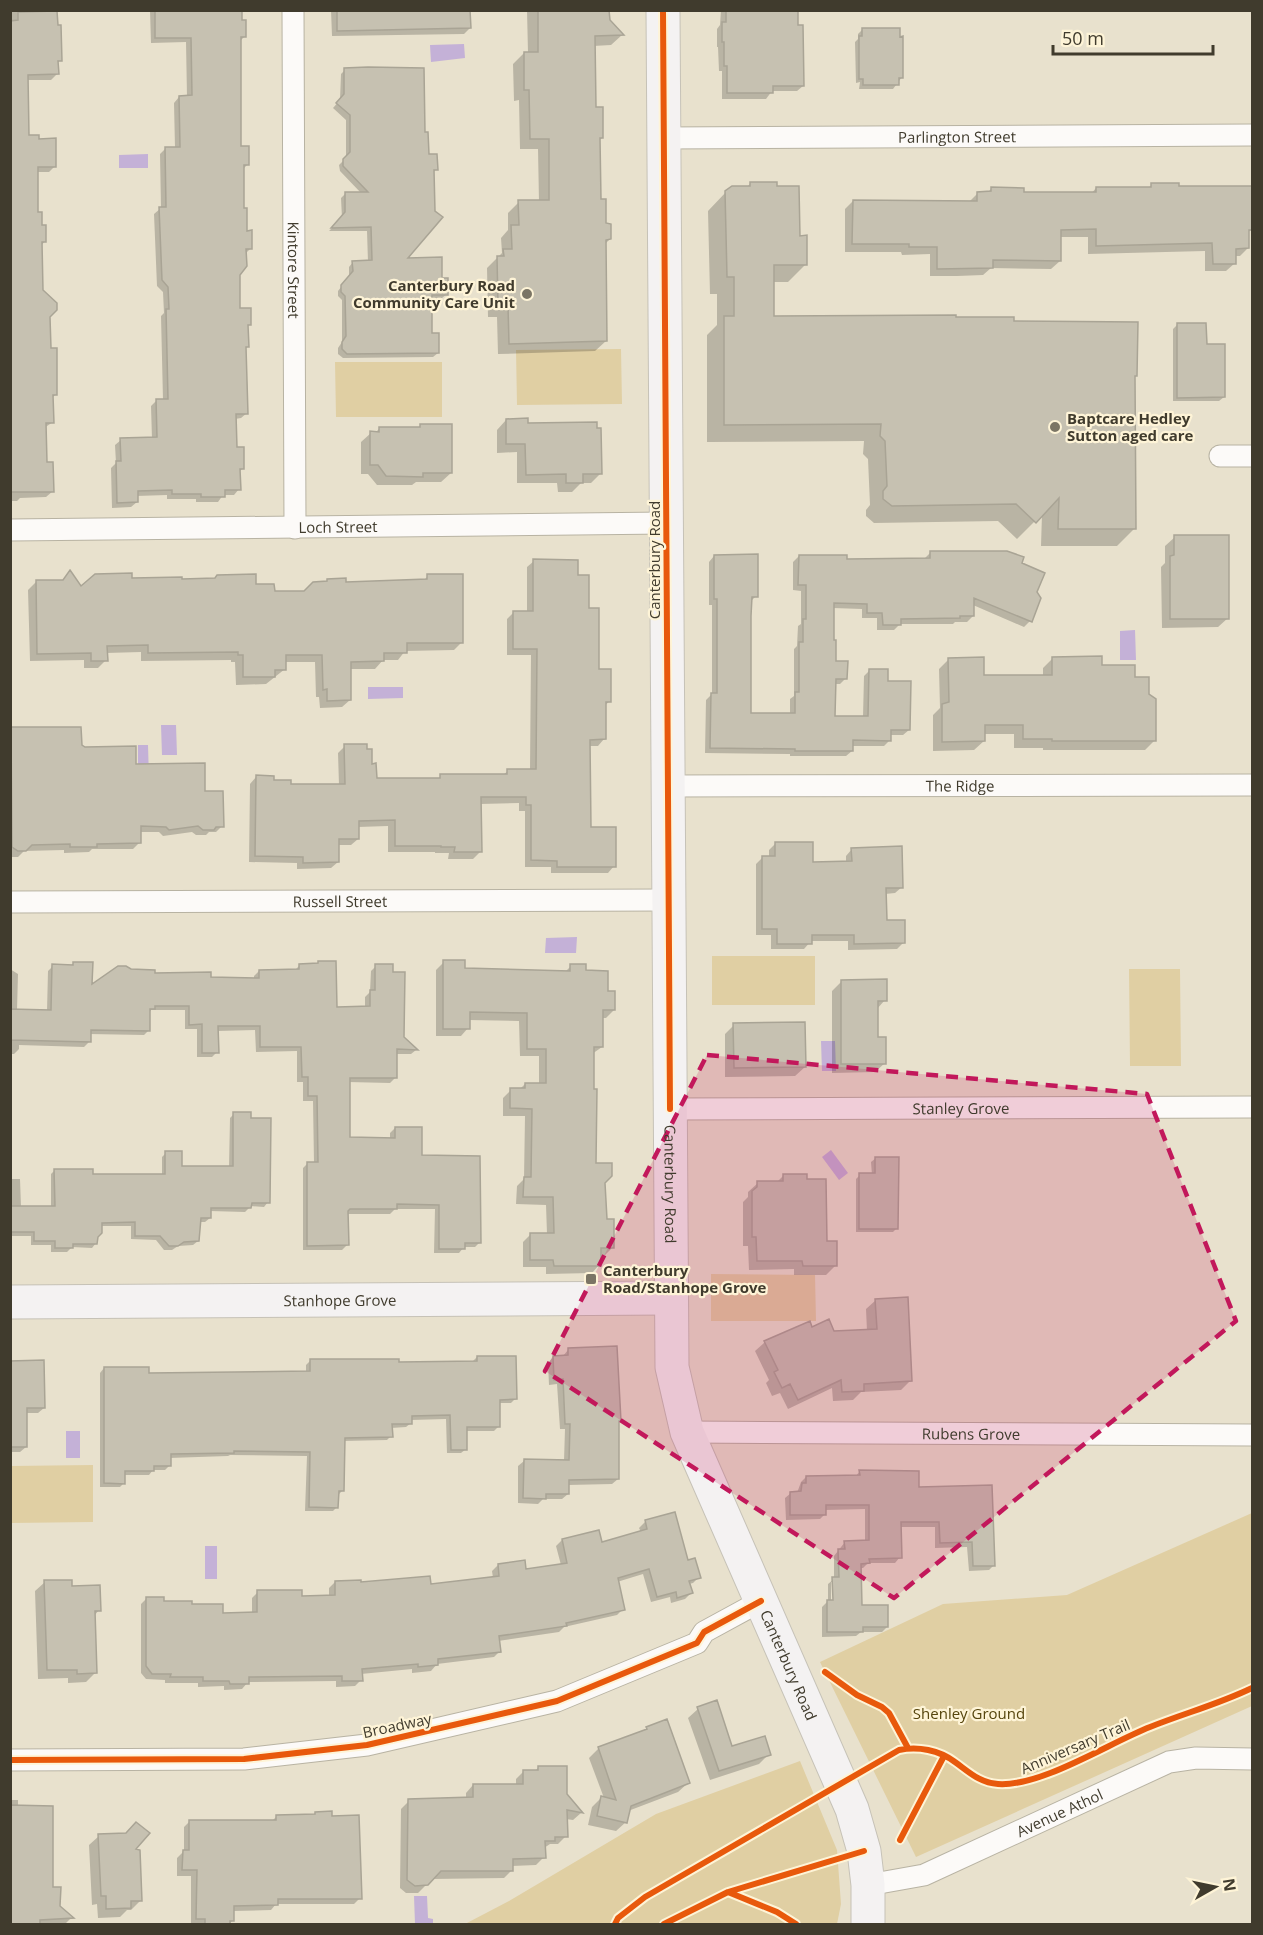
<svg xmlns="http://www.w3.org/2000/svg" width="1263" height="1935" font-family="'Open Sans',sans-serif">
	<rect width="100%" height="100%" fill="#e8e1cd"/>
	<!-- green -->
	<path fill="#e0cfa3" d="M621 349 622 404 517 405 516 350Z
		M335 362H442V417H336Z
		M712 956H815V1005H712Z
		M1129 969H1180L1181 1066H1130Z
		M711 1274 815 1275 816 1321H711Z
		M93 1465V1522L11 1523V1466Z
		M1252 1513V1706L916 1857 820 1662 943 1604 1067 1595Z
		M800 1761 837 1850 841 1904 837 1924H465L509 1901 656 1814Z"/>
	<!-- water -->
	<path fill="#c4b1d7" d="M464 44 465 58 431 62 430 45Z
		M148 154V168H119V155Z
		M1135 630 1136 660H1120V631Z
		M368 687H403V698L368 699Z
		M161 725H176L177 755H162Z
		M138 745H148L149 778 138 779Z
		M577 937 576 953H545L546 938Z
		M821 1041H835L836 1071H822Z
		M831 1150 848 1173 839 1180 822 1157Z
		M66 1431H80V1458H66Z
		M205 1546H217V1579H205Z
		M414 1896H427L428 1918 433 1919V1924H415Z"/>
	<!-- shadow -->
	<path fill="#0003" fill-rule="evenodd" d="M10 10H47L60 60 57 63V74L51 80H27L28 136 55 166 49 172H36L37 213 45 241 41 246V290L49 317 50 350 56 394 52 398 53 422 44 428 45 464 53 491 46 497 20 498 17 501H10Z
		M150 10H240L245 36 239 42V148L247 165 242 170 243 210 246 232 251 248 245 254 238 274V309L250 324 246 327 247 347 244 349 247 413 241 418 235 419 236 449 243 468 239 472V489L234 495H223L218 502H196V499H167V495L136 496 137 502 131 507 112 508 111 468 116 463 115 445 121 440 152 439 151 406 157 400H163L161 316 164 313 163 292 157 286 154 214 161 208 160 154 165 149 175 148 174 103 179 97H187L186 42 151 43Z
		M331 10H469L470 28 464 34 332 36Z
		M527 10H608V20L622 35 611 45 593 46 594 108 602 138 598 141 600 201 610 239 605 244 606 341 595 351 498 354 497 317H488L487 268 502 253 501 238 508 230V213L519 202H539L538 149H520L519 100 514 101 513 64 524 53H528Z
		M721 10H796L803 86 797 91H772L766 99H722V71H719L718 47H717V29L720 25Z
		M862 30 902 77 893 89H859L860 82 856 83 855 42 858 39V34Z
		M345 70 424 134 427 155 436 169 433 173 405 260 441 279 447 294 442 298 430 299 431 335 438 353 433 357 343 358 338 354V348L342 342V300L338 296V291L349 277V267L353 262H368L367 231H329L342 218 341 198 346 193H361L340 171 339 165 346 158V120L333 108 340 100 341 74Z
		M750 184 798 237 806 264 788 282H772V317L954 318 1012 323 1136 376 1133 378 1135 528 1117 546H1041L1042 514 1017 539 998 521 874 523 866 516V510L870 505 868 459 863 454 864 441 707 442V335L717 325V294H710L708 211 726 192 746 188Z
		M1152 185 1178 187 1252 229 1247 233 1248 248 1240 256H1235V263L1226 271H1205V251L1088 254V237H1060V261L1051 269 991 268 983 275 957 276H930V254L902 255 901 252H845V209L853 201H970L978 193H987L991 189 1023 194H1091L1096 188H1148Z
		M1178 324 1205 346 1224 397 1219 401H1173V329Z
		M506 420 527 425 601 473 591 483H581L572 492H558L557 483H517V452L497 453V430Z
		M421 425 451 473 441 482H416L412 485H377L368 474H361V442L371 433H375L379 429H417Z
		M1175 537 1228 618 1218 627 1162 628 1161 567 1165 563V546Z
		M931 552 1020 564 1036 592 1030 621 1024 627 973 605V616L967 622H955L953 624H900L894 630H877V618H862V609L833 608 835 663 846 678 840 684H834L833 717H863L864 676 870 670 886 682 909 730 903 735H890V740L884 746H852V751L846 756H790V754L705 753 706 700 712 694V605H709V562L714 556 756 596 750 602 749 715H790V699L794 696V649L797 646 798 626 801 624V591L793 590V562L799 556 845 560 925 558Z
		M534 561 577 577 587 609 597 670 610 701 604 706V739L598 746H589L590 828 614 866 608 873H551V867H525V811H519V803L480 804V852L473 859H448L449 853H435V852H388V826L358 827V839L351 845H338V862L331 868 297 869V863L249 862 250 784 256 777 289 786 339 785 338 753 345 746 370 765 375 779 437 780 441 776 503 775 508 771H530L531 655H507V619L514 612H527V567Z
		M70 573 81 588 130 579 181 580 254 586 273 593 305 592 345 583 423 581 428 576 462 642 454 650 405 651 398 660H383L375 669H350V700L342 707 320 708 319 697H316L315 662H285V669L266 684 236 685 235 662H231V660L141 661V652L106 653V660L98 668H84V660L30 661 28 590 36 582H61Z
		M1053 658 1100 666 1134 678 1147 695 1155 740 1145 750H1043V748H1014V734H983L984 741 974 750 933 751V715L940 708 939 669 949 659 983 676 1043 677V668Z
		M10 729H80V746L204 792 222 826 216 832H209L206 835H196L192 832 163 836 159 832H139L140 842 133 849H92L89 852 64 853V850L24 851 18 857H11Z
		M775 844 811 863H846V856L852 849 902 887 895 893 885 894 886 922 904 942 897 949 848 950V941H811L804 949H771V935H756V864L762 858H769V850Z
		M444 962 464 969 564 973 571 966 584 972 606 993 614 1010 606 1018H601L602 1047 592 1054 595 1164 604 1182 605 1220 612 1248 605 1255 599 1256V1265L592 1273 546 1274V1267H523V1242L531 1234H547L546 1205 516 1204 517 1186 524 1179 525 1116H503V1098L511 1090H519L525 1084H539V1056H520L519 1021 469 1020 468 1028 461 1036H436V970Z
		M74 963 90 987 130 971 209 978 254 979V976L259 971 295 970 300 965 335 1008H365V997L370 992 371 971 376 966 403 1037 416 1050 411 1054H395V1078L390 1083 348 1082V1139H390V1133L395 1128 420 1157 480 1242 475 1247H464L459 1253H434L435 1209H395L390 1214H347V1245L342 1250H303V1168L308 1163H314L313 1101H303V1082H297V1051L256 1052 255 1030 217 1031V1052L212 1057H197V1029H185V1010H151L149 1013V1030L144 1035 89 1034V1042L84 1047 19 1045V1049L14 1054H10V969L18 974 17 1010 47 1011 48 971 53 966H71Z
		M842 981 885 1000 876 1010V1039L885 1063 875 1072 832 1073V991Z
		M734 1025 805 1067 795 1076 725 1077V1034Z
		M234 1114 268 1202 264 1207 251 1206 245 1212 210 1211V1218L205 1222H199L198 1241 193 1245 178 1246 172 1250H164L156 1240 131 1239V1226H100L96 1243 92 1248 72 1247 67 1252H51V1245H31V1236H10V1179H20L21 1207 51 1208V1174L55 1170 92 1175H162V1157L166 1153 180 1168H229L230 1118Z
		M876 1158 897 1228 893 1232H856V1179L860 1175H872L871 1162Z
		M783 1176 825 1243 836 1265 826 1275H794V1269L749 1270 748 1246H743V1202L748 1197V1192L758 1183H776Z
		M876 1300 910 1381 901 1390 861 1392 853 1400 833 1401 832 1388 788 1409 780 1393 772 1396 766 1383 769 1380 755 1351 765 1342 812 1329 833 1332 867 1331 866 1309Z
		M568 1350 617 1423 618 1479 612 1484 568 1485V1494L562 1499H543L538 1504 518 1503V1466L524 1461H564L565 1429H560L557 1384 549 1385 548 1363 553 1357 563 1356Z
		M477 1357 515 1399 511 1403H498V1427L494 1431H465L466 1449 461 1453H447L446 1419 411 1420V1423L406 1427 391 1428V1436L387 1440 343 1441 342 1491 337 1496V1507L333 1511H305L307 1456 230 1455 228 1456 169 1458 170 1465 165 1470H153L149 1475H124V1483L120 1487H100V1373L104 1368 148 1374 306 1372V1365L310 1361 398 1364 473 1361Z
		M10 1362 44 1408 38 1413H25L26 1447 20 1452H10Z
		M860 1471 918 1489 991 1486 994 1565 989 1570 969 1571 967 1547 935 1548V1527H899L900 1557 895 1563H868L863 1568H860V1607L887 1627 882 1632H861L856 1636 822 1637V1607L828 1601V1584L834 1579V1556L845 1542H865V1509L825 1510V1514L820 1519 786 1520 785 1498 791 1493H797L801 1482 806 1477H855ZM831 1582H834V1608H831Z
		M645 1522 687 1561 699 1577 693 1583 689 1584 691 1593 685 1599 671 1603 670 1597 651 1602 643 1574 617 1582 623 1609 617 1615 564 1627 559 1632 498 1641 500 1651 494 1657 437 1664 431 1671 412 1673V1669L361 1674V1680L355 1686 336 1687V1681L248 1682 242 1689 224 1690V1686L198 1687V1683H165V1680L146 1679 141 1673V1604L147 1598 163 1603 190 1606 222 1614H252V1598L258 1592 301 1597H329V1588L335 1582 429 1586 493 1578 492 1571 498 1565 524 1571 561 1565 556 1546 562 1540 601 1544 641 1532 639 1528Z
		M45 1582 71 1588 99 1610 94 1616 95 1673 86 1682 68 1683V1678L38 1679 35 1591Z
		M698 1709 731 1748 769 1754 759 1764 710 1780 688 1718Z
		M647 1728 688 1783 678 1792 628 1811 626 1822 616 1831 588 1825 592 1807 601 1798H604L589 1758 599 1748 643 1733Z
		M538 1768 566 1794 581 1813 573 1820 566 1819V1836L558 1844H550L544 1848V1857L536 1865 512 1866V1870L504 1878 432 1879 418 1893H406L400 1888 401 1809 409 1801 466 1799V1793L473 1785H516V1779L524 1771H535Z
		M10 1800H18V1807L59 1907 71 1918 65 1924H10Z
		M315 1813 360 1898 354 1904H276L271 1910 233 1911V1920L229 1924H191V1876H177V1858L184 1851V1827L190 1821 271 1822 277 1816 314 1815Z
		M99 1836 133 1851 141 1900 131 1910H127L120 1917 98 1918 97 1904 92 1905 89 1845Z"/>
	<!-- building -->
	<path fill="#c6c1b1" stroke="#a9a495" stroke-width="1.5" d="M155 10H242V20H246V37H241V146H249V165H244V208H247V231L252 230V249H246L247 266 240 275V308H251V325H248L249 347H246L248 414H236L237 447H244V469H240L241 490H225V497H201V494H172V490L138 491V502L117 503 116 461H121L120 438 157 437 156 399H168L166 309H169L168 287 162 280 159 207H166L165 147H180L179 96 192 95 191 38H155Z
		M337 10H470L471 28 337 31Z
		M538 10H609L610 20 624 35 595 36 596 107H603V138H600L601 199H606V223L611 224V239L606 240 607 341 509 344 508 306H498L497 256H504L503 249H512L511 225H519L518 200H549V139H530L529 90H524V52H538Z
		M726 10H798V25H803L804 86H773V93H727V66H724V42H722V22H726Z
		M57 11 58 25H61L62 61H58L59 74 28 75 29 135H39V139L56 138V167H38V212H42V225H46V242H42L43 290 57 303V310L50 317 51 348H57V395H53L54 423H46L47 462H53L54 492H10V21L18 20V12Z
		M862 28H900V37L903 36V78H899V85H863V79H859V36H862Z
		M368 67 424 68 425 132H428L429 154H437L438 170H434L435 211 443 217 408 258 442 257V278H448V295H432V333H439V353L347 354 342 349V342L346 336 345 296 341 292V285L353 271 352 261 372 260 371 227 331 228 345 212V192H368L343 166V159L350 152V115L336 103 344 94V68Z
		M750 182H777V186H799L800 236 807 235V265H774V316L956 315V317H1014V321L1138 322 1137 376H1135L1136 529H1058L1059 498 1036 523 1016 504 892 506 883 499V491L887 486 885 441 880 436 881 424 724 425V316H734V277H727L725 191 732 186H750Z
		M1151 183H1179V186H1252V230H1249V248L1236 249V264H1213L1212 243 1096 246V229L1061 230V261L993 260V268L937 269V247H909V244H852L853 200 977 201V192L991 191V187L1024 188V192H1096V187H1151Z
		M1177 323H1206L1207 344H1225V397L1177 398Z
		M528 418V423L597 422V428H601L602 474H583V483H566V474L526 475 525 444H506V419Z
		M420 424H452V473H423V477L386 476 378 465H370V431L379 432V427H420Z
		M1174 535H1229V619H1170V556L1174 555Z
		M930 551H1007L1024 557 1022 563 1045 573 1037 592 1041 598 1032 622 974 598V616H960V618L901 619V625H883L882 613H867V604L834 603V640H836V661H848L847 679H836L835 716H868L869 669H888V681H911L910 730H891V741L853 740V751H795V749L710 748 711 693H717V599H714V555L758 554V597H752L751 616V713H795V692H799V642H803V619H806V585H798L799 555H847V559L930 558Z
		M533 559 578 560V575H589V608H599V669H611V702H606V739L590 740 591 827H616V867H557V861L531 860V805H526V797H481L482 852H454L455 847H441V846H395V820L359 821V839H339V862L303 863V857L255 856 256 775 274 776V780H291V784H345L344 744H367V749H372V764L376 763 377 778H440V774H507V769H536L537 649H513V611H533Z
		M70 570 81 586 95 574 132 573V578L182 577V579L215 578 217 575 256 574V584H274L275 591H304L313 582 327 581V579L346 578V582L427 579V574H463V643H407V653H384V661L351 662V700L327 701V689L323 690 322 655H286V670H275V677H243V655H238V652L148 653V645L107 646 108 661H91V653L37 654 36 580H63Z
		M1102 656V665H1135V677H1149V694L1156 699V741H1052V739H1023V725H985V741L942 742V704L949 702 948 658 984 657V675H1052V657Z
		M11 727H81L82 745 85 747 136 746V764L205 763V791H223L224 827H216L214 830H203L198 826 169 830 166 827 141 826V843L97 844V847H70V844L32 845 26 851H18L12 847Z
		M775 842H813V862L852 861 851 848 902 846 903 888H886L887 920H905V943L854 944V935H812V944H777V929H762V856H775Z
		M443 960H465V968L570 971V964H586V970L608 971V991H615V1010H603V1047H594V1089H597L596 1163H612V1176L605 1183 607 1219H614V1248H601V1266H554L553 1260H530V1233H554L553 1197H523L524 1177H531L532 1109 510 1108V1088H525V1083H546V1049H527V1013L470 1012V1029H443Z
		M318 961H336L337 1007 370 1006V990H375V964H393V972H405L404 1037 418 1050 397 1049V1078H350V1137L395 1138V1127H422V1155L480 1156 481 1243H465V1249H439V1205L397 1204V1209H350L348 1211 349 1245 307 1246V1162H318L317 1096H308V1077H302L301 1047H260V1026H218L219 1053H202V1024L189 1025V1006H155V1009H150V1031L91 1030V1042L10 1040V1009L51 1010 52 964 73 965V962H93L92 984 118 966H126L131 969 155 970V973L211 972V977L259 978V970L299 969V964L318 963Z
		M887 979V1001H878V1037H886V1064H841V980Z
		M805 1022 806 1067 734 1068 733 1023Z
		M233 1112H251V1118H271L270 1203H252L251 1208H211V1218H201L199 1241 184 1242 178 1246H169L160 1236H135V1222L102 1223V1233L98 1237 97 1244H73V1248H55V1241H34V1232H10V1206H55L54 1169H93V1174H165V1151H182V1166H233Z
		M875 1157H899L898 1229H859V1173H875Z
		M783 1174H807V1179H826L827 1241H837V1266H803L802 1261H757L756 1237H752V1191L757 1187V1181H783Z
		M908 1297 912 1381 864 1384V1391L842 1392 841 1380 798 1400 790 1384 782 1388 774 1372 778 1370 764 1341 810 1321 812 1327 829 1319 834 1331 877 1329 875 1299Z
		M617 1346 621 1421H619V1479L569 1480V1494H546V1499L523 1498 524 1459 569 1460 570 1424H565L563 1379 554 1380 553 1356 568 1355V1348Z
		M477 1356H516L517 1399 500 1400V1427H467V1450H451L450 1415 412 1416V1424H392L393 1437 345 1438 344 1491H339L338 1508 309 1507 310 1452 234 1451V1453L171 1454V1466H154V1471H125V1484L104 1483V1367H149V1373L310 1371V1359H399V1362L477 1361Z
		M44 1360 45 1408H27V1447H10V1361Z
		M859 1470 919 1471V1487L992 1485 995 1566H973L972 1542 940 1543 939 1522H901L902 1558 869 1559 870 1563 861 1564 862 1605H888V1627H863V1632H827V1600H833L832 1577H839L838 1549H845L844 1541 869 1540V1505H826V1515H790V1492L801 1491 802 1483H806V1476L860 1475Z
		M675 1512 688 1560 695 1558 701 1578 689 1581 693 1593 677 1598 676 1592 657 1597 649 1569 618 1578 625 1610 566 1623 567 1626 499 1636 501 1652 438 1659V1665L418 1667V1664L362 1669 363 1681H342V1676L249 1677V1684H230L229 1681H203V1677H170L171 1674H152L146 1666V1597H164V1601H192V1604H223V1613L257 1612V1590H302V1596L335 1595V1581L361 1580V1582L430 1576 431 1584 499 1576 498 1564 525 1560 526 1569 567 1563 562 1539 599 1530 602 1542 647 1529 645 1520Z
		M44 1580H72V1586L100 1585 101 1611H95L97 1673 77 1674V1670H47Z
		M717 1700 732 1746 765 1736 771 1755 719 1771 697 1707Z
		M667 1719 690 1783 631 1806 627 1823 597 1816 601 1796 616 1800 598 1747 647 1729 646 1727Z
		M538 1766H567V1794L583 1813 567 1810 568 1837H555V1841H545L546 1858 513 1859V1871H441L428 1885 415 1886 407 1880 408 1799 473 1797V1784H523V1770H538Z
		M10 1805 53 1806V1887H61L60 1906 74 1918 40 1920V1924H10Z
		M332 1811V1816L359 1815 362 1899H278V1905L234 1906V1921H230V1924H205V1919H196L197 1870H182L183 1850H189V1820H276V1815L315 1814V1812Z
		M136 1822 150 1833 136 1849 140 1850 142 1901H131V1908L106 1909V1896H101L98 1834 126 1833Z"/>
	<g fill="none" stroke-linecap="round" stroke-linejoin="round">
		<defs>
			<g id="street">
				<path id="s1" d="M293 10 295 528"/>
				<path id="s2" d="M663 138 1252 135"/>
				<path d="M1220 456H1252"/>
				<path id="s3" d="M10 530 666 523"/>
				<path id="s4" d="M668 786 1252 785"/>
				<path id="s5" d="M10 902 668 900"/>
				<path id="s6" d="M670 1109 1252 1107"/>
				<path id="s7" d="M687 1432 1252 1435"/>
				<path d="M10 1760 244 1759 367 1745 557 1701 697 1643 704 1632 761 1601"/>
				<path id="s8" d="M868 1885 924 1875 1169 1762 1196 1758 1252 1759"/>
			</g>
			<g id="primary">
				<path id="s9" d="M663 10 672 1367 687 1432 852 1809 864 1851 868 1885V1924"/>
				<path id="s10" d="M10 1302 670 1298"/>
			</g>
		</defs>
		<!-- street casing -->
		<use href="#street" stroke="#b8b3a3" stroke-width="23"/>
		<!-- primary casing -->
		<use href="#primary" stroke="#c6c2b7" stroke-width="35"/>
		<!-- street -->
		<use href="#street" stroke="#fcfaf8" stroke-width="21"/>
		<!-- primary -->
		<use href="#primary" stroke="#f4f2f2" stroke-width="33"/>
		<defs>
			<path id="cycleway" d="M663 10 670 1109
				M825 1672 857 1695 882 1707 889 1713 908 1748
				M10 1760 244 1759 367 1745 557 1701 697 1643 704 1632 761 1601
				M900 1840 944 1756
				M728 1892 864 1851
				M615 1924 618 1918 645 1897 899 1750C918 1746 939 1750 955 1762 969 1772 980 1783 998 1784 1041 1787 1109 1743 1150 1727 1185 1713 1219 1704 1252 1688
				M664 1924 728 1892 777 1912 796 1924"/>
		</defs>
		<!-- cycleway casing -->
		<use href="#cycleway" stroke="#fef4d7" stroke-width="10"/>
		<!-- cycleway -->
		<use href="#cycleway" stroke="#e8590c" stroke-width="6"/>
	</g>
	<!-- marked area -->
	<path fill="#c2185b" fill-opacity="0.2" stroke="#c2185b" stroke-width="4.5" stroke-dasharray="12 8" stroke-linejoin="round" d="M707 1055 1147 1094 1236 1321 894 1598 545 1371Z"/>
	<!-- markers -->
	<g fill="#7b7565" stroke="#fef4d7" stroke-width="2">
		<circle cx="527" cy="294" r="6"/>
		<circle cx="1055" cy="427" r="6"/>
		<rect x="585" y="1273" width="12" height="12" rx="3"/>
	</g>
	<g text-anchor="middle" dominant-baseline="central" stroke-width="4.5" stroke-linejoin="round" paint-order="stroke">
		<!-- street labels -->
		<g font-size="15" fill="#403b2d" stroke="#fef4d7">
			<text stroke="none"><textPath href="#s2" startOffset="294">Parlington Street</textPath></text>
			<text stroke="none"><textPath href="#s1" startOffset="260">Kintore Street</textPath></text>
			<text stroke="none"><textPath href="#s3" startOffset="328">Loch Street</textPath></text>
			<text transform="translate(654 560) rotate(-90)">Canterbury Road</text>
			<text stroke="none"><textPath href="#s4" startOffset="292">The Ridge</textPath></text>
			<text stroke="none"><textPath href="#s5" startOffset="330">Russell Street</textPath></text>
			<text stroke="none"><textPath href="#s6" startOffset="291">Stanley Grove</textPath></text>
			<text stroke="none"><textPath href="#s9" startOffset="1174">Canterbury Road</textPath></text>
			<text stroke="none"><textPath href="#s10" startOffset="330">Stanhope Grove</textPath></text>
			<text stroke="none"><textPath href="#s7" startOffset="284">Rubens Grove</textPath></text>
			<text stroke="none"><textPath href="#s9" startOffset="1678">Canterbury Road</textPath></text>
			<text transform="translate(397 1725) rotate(-12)">Broadway</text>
			<text transform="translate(1075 1746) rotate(-23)">Anniversary Trail</text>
			<text stroke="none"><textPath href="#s8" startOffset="206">Avenue Athol</textPath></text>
		</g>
		<!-- poi labels -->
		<g font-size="15" font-weight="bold" fill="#403b2d" stroke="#fef4d7" text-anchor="start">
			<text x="515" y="285" text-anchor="end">Canterbury Road<tspan x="515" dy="17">Community Care Unit</tspan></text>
			<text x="1067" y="418">Baptcare Hedley<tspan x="1067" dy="17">Sutton aged care</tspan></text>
			<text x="603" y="1270">Canterbury<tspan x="603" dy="17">Road/Stanhope Grove</tspan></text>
		</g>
		<!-- park labels -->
		<g font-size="15" fill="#56450d" stroke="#fef4d7">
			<text x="969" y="1713">Shenley Ground</text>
		</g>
	</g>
	<!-- border -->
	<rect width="1263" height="1935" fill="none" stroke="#403b2d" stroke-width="24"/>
	<!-- north arrow -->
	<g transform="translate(1215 1887) rotate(81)" stroke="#fef4d7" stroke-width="4.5" paint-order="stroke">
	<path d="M0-4.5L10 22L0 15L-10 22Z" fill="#403b2d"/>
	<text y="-9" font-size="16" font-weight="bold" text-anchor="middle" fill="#403b2d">N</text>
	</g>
	<!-- scale -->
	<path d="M1053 45v9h160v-9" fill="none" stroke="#403b2d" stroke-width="3"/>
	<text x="1062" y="45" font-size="18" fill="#403b2d" stroke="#fef4d7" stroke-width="4.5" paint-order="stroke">50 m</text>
</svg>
